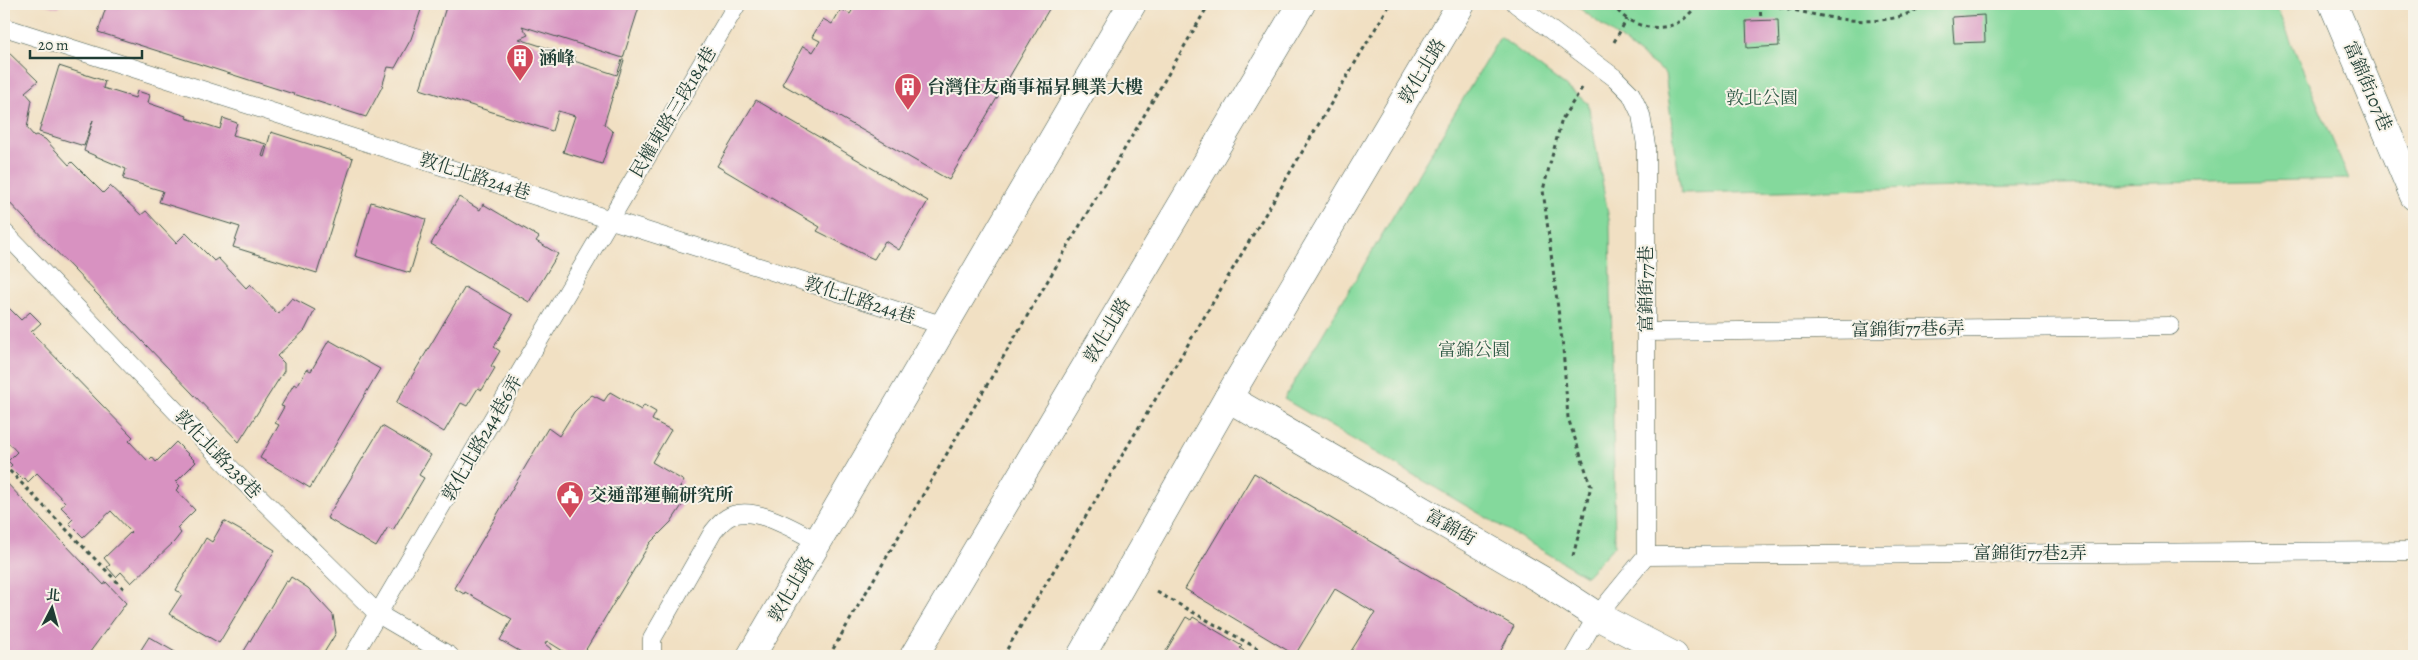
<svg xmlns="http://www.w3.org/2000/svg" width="2418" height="660" font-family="Alegreya,'Noto Serif TC',serif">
	<rect width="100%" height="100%" fill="#f7f3e8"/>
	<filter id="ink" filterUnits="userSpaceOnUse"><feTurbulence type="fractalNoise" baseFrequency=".02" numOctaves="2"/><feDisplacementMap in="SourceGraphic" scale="10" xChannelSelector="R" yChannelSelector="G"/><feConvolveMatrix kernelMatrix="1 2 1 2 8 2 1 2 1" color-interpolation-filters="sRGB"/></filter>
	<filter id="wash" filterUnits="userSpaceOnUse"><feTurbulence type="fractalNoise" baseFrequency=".0096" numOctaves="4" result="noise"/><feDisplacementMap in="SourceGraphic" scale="20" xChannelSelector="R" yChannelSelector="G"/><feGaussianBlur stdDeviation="1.12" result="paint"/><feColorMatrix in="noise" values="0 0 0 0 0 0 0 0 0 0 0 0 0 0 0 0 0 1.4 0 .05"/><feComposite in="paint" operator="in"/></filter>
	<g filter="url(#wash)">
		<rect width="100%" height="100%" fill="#f1e0c3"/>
		<!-- green -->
		<path fill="#84d99c" stroke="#528b68" d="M1574 4H2275L2349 179 1681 193 1665 73Z
			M1500 37 1588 103 1610 225 1615 545 1586 576 1284 399Z"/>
		<g id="blocks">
			<!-- building -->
			<path fill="#d892c1" d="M44 4H60L58 8Z
				M107 4H366L372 6 373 4H401L421 10 411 39 395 68 388 67 382 87 366 117 98 32Z
				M447 4H640L623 58 522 26 528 35 519 39 575 57 574 61 617 75 622 60H624L604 124 613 132 602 164 563 152 575 116 558 111 552 131 420 89Z
				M856 4H1052L949 180 782 84 803 46 813 52 820 41 812 37 823 19 832 24 841 9 850 14Z
				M1984 15 1985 42 1954 43 1952 17Z
				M1778 20 1779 46 1747 48 1746 21Z
				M4 48 38 81 25 92 32 100 27 128 34 136 36 135 45 139 69 165 72 162 103 193 110 186 141 215 146 211 176 243 186 233 214 261 218 258 246 288 250 284 278 314 292 298 315 310 305 330 277 356 284 363V371L239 442 4 197Z
				M59 66 105 81 103 88 135 98 137 91 150 95 148 103 187 116 186 118 220 129 223 118 237 123 233 135 266 144 262 156 264 157 271 132 353 158 317 273 233 247 240 227 159 202 163 191 123 179 126 169 84 151 93 120 84 146 39 132Z
				M756 100 928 201 899 250 885 241 874 259 865 255 817 231 820 227 717 166Z
				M459 197 480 210 483 204 539 237 536 241 558 254 529 302 431 244Z
				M371 202 426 219 410 273 355 256Z
				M465 287 513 315 494 347 500 351 491 366 495 368 482 390 478 388 467 406 461 403 444 432 396 403Z
				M4 303 21 320 30 312 41 323 31 332 133 437 129 441 148 461 152 457 156 462 176 442 196 462 176 482 180 486 176 490 195 510 177 528 181 533 174 542 131 583 121 572 116 577 107 567 110 565 104 558 131 532 111 511 83 537 69 523 73 519 61 507 66 503 37 473 28 482 25 478 23 480 10 467 12 465 8 461 17 452 4 438Z
				M329 340 380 369 310 488 260 458 279 425 275 423 284 407 281 406 294 384 297 386 307 369 311 371Z
				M610 392 641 410 644 405 656 412 652 420 671 430 652 462 684 481 679 489 689 495 671 522 650 543 582 656H571L547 641 545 644 551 649 550 656H528L500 640 512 619 465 592 464 594 454 588 548 428 559 436 574 412 586 400 592 395 604 401Z
				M382 426 431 455 419 475 424 478 393 530 388 527 376 547 327 518Z
				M1254 473 1514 626 1498 656H1348L1375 613 1335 589 1295 655 1185 589Z
				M4 480 104 585 106 582 126 603 87 656H4Z
				M224 521 275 550 219 643 169 614 182 594 176 590 206 538 212 542Z
				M291 577 308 588 333 615 336 633 322 656H241L286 581 288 582Z
				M1186 617 1191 620 1193 617 1242 646 1240 648 1244 651 1241 656H1163Z
				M149 637 182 656H137Z"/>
		</g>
	</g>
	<g filter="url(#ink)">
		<use href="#blocks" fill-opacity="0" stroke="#3e5549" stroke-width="1"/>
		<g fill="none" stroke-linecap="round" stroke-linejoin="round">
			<defs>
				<path id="lane" d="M1516 4 1615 78 1631 94 1641 115 1646 145V556L1597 616 1574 656
					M4 27 945 326
					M4 232 238 476 378 614 450 656
					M1646 332 2170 326
					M1646 556 2414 551
					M353 656 737 4
					M652 656V639L713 532C717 527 722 521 727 518 751 502 797 531 818 542"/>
				<path id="street" d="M2333 4 2414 196
					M1228 398 1542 580 1597 616 1674 656"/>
				<path id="secondary" d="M751 656 1132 4
					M914 656 1301 4
					M1081 656 1228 398 1461 4"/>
			</defs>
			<!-- lane casing -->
			<use href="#lane" stroke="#3e5549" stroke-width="19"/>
			<!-- street casing -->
			<use href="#street" stroke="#3e5549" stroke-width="29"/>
			<!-- secondary casing -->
			<use href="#secondary" stroke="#3e5549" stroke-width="29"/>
			<!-- path -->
			<path stroke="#3e5549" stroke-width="3" stroke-dasharray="4 4" stroke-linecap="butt" d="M1613 4C1624 24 1653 33 1675 24 1685 20 1691 12 1698 4
				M1760 4 1761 21
				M1764 4C1808 12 1854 28 1898 17 1909 14 1920 8 1931 4
				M1614 42 1627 19
				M4 465 126 591
				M1573 556 1591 486 1568 418 1563 348 1543 190 1562 119 1582 88
				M1157 592 1271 656
				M829 656 1209 4
				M1003 656 1390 4"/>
			<!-- lane -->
			<use href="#lane" stroke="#fff" stroke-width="18"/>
			<!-- street -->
			<use href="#street" stroke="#fff" stroke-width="28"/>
			<!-- secondary -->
			<use href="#secondary" stroke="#fff" stroke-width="28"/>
		</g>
	</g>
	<!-- icons -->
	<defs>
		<symbol id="building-pin" viewBox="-11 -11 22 30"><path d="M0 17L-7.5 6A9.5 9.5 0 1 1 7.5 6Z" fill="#d1495b" stroke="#f7f3e8"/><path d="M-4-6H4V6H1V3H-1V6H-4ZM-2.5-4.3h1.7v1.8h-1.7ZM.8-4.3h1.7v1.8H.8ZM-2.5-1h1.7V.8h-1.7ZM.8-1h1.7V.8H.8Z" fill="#fff"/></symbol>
		<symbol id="civic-pin" viewBox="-11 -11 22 30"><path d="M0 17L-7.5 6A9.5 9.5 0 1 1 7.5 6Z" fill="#d1495b" stroke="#f7f3e8"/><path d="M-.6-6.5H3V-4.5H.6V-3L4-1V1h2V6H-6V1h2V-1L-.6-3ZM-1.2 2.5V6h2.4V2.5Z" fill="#fff"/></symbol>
	</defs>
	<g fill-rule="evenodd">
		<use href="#building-pin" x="504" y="42" width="32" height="43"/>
		<use href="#building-pin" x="892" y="71" width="32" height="43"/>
		<use href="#civic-pin" x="554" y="479" width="32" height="43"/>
	</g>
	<g text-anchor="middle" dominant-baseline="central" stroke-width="4" stroke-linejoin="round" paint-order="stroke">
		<!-- poi labels -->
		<g font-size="18" font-weight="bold" fill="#1f3d34" stroke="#f7f3e8" text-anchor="start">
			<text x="539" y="58">涵峰</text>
			<text x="927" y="87">台灣住友商事福昇興業大樓</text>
			<text x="589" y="495">交通部運輸研究所</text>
		</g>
		<!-- street labels -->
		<g font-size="18" fill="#1f3d34" stroke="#f7f3e8">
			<text transform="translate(1422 71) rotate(-59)">敦化北路</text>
			<text transform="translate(2368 86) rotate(67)">富錦街107巷</text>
			<text transform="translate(673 112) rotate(-59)">民權東路三段184巷</text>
			<text transform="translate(475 176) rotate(18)">敦化北路244巷</text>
			<text transform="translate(1646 289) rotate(-90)">富錦街77巷</text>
			<text transform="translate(860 300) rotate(18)">敦化北路244巷</text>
			<text transform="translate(1908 329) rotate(-1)">富錦街77巷6弄</text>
			<text transform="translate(1107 330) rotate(-59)">敦化北路</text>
			<text transform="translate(482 438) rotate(-60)">敦化北路244巷6弄</text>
			<text transform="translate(218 454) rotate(46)">敦化北路238巷</text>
			<text transform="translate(1451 527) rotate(30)">富錦街</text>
			<text x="2030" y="553">富錦街77巷2弄</text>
			<text transform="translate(791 589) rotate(-60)">敦化北路</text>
		</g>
		<!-- park labels -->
		<g font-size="18" fill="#335c49" stroke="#f7f3e8">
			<text x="1762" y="98">敦北公園</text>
			<text x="1474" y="350">富錦公園</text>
		</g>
	</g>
	<!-- margin -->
	<rect width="2418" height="660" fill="none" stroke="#f7f3e8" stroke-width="20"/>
	<!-- north arrow -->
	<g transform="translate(52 608) rotate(6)" stroke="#f7f3e8" stroke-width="4" paint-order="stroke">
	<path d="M0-4L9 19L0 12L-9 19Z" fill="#1f3d34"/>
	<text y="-8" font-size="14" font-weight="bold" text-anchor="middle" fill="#1f3d34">北</text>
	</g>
	<!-- scale -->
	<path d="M30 50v8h112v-8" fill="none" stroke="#1f3d34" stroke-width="2.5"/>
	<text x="38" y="50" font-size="15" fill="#1f3d34" stroke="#f7f3e8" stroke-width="4" paint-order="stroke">20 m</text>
</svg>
